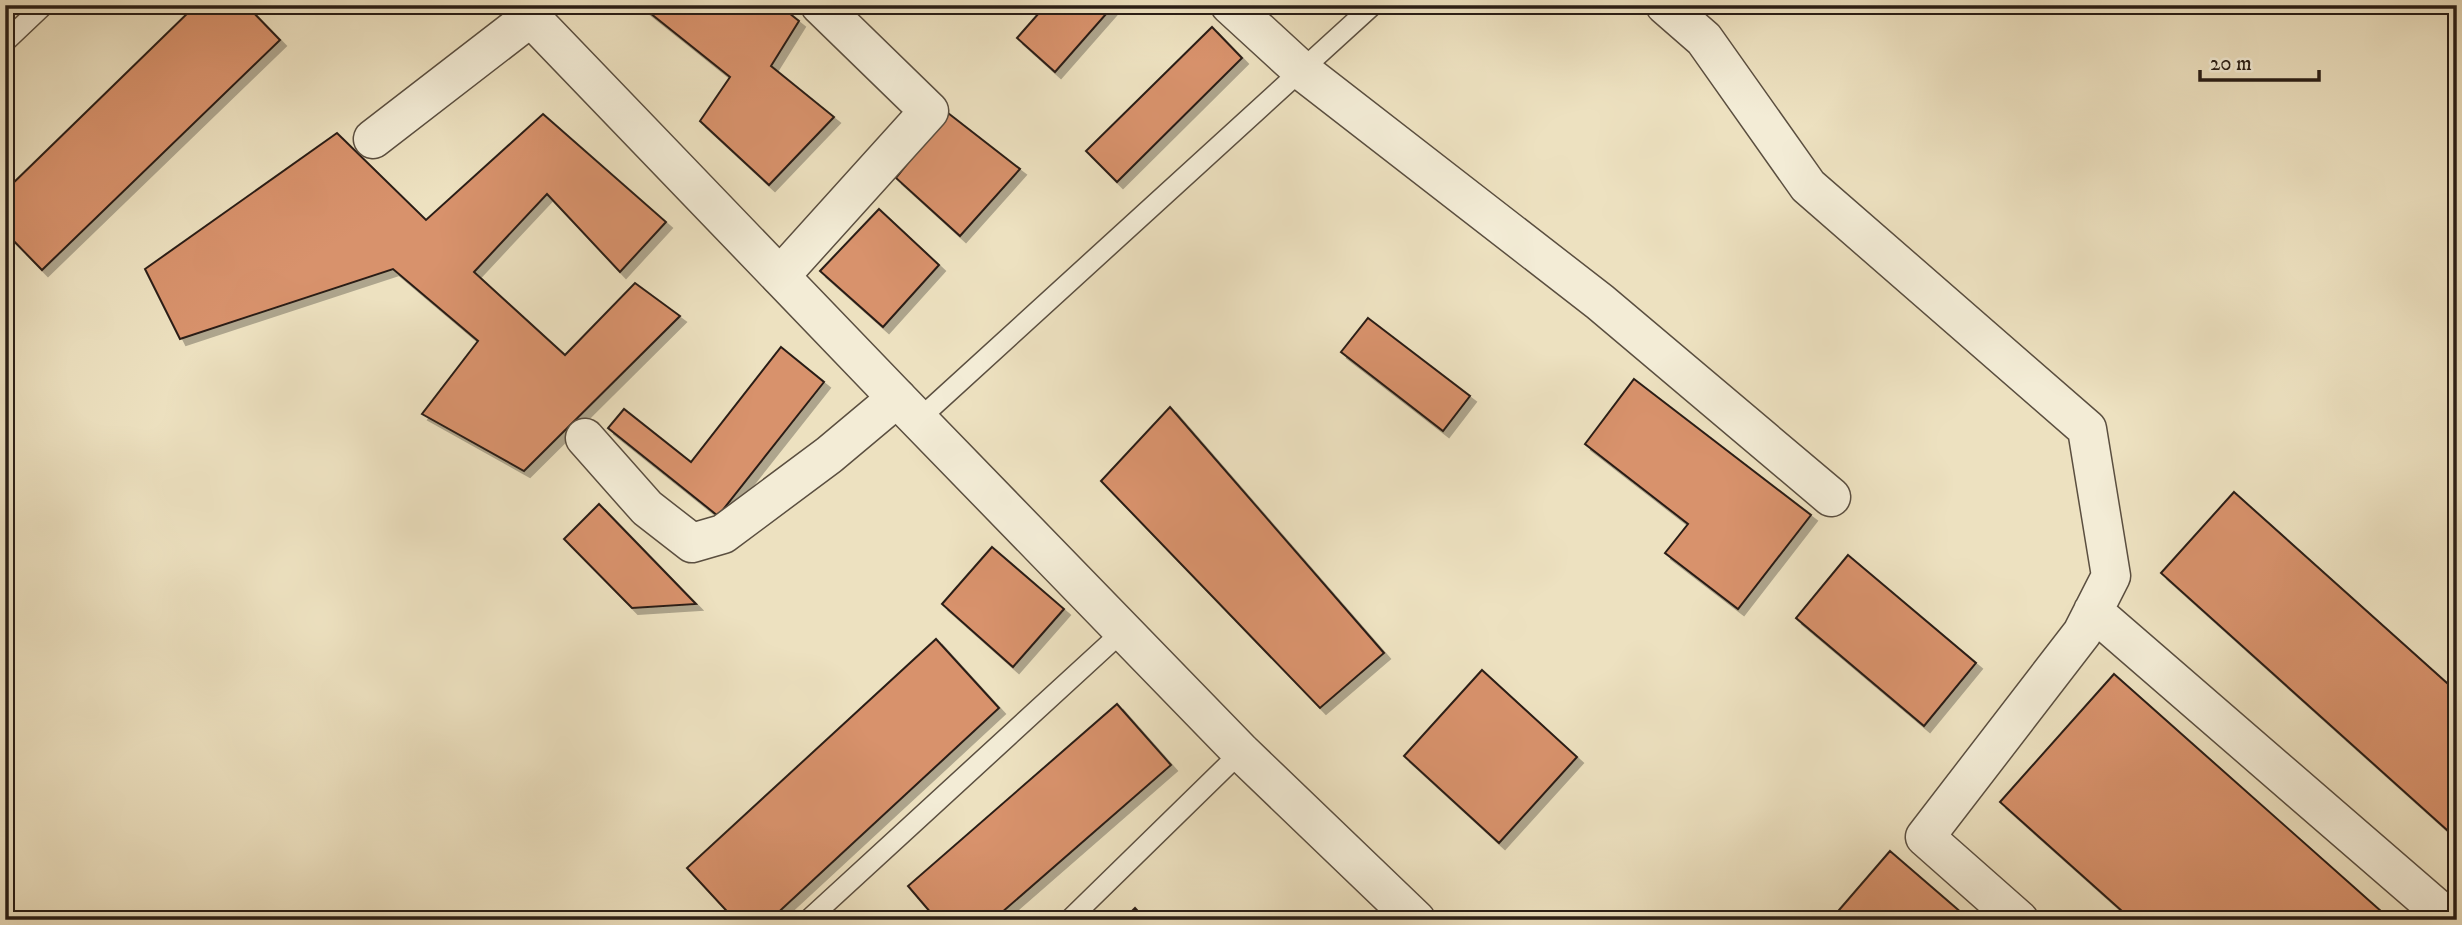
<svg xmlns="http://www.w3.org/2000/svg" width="2462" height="925" font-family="'IM FELL DW Pica',serif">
	<defs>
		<filter id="shadow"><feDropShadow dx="6" dy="6" stdDeviation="0" flood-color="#0004"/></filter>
	</defs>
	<rect width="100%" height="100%" fill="#ede1c0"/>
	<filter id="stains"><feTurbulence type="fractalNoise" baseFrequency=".00286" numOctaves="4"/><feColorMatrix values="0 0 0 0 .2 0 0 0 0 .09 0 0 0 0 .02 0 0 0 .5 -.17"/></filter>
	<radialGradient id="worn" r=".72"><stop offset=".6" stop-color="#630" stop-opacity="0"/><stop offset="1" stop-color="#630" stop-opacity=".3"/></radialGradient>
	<!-- building -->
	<path fill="#d8926c" stroke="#2a1e16" stroke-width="2" filter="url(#shadow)" d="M196 5H246L280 40 42 270 5 232V191Z
		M640 5H779L799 21 771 66 834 117 769 185 700 121 730 77Z
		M1046 5H1114L1055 72 1017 38Z
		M1212 27 1242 58 1117 182 1086 151Z
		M948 113 1020 169 960 236 896 178Z
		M543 114 666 222 620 272 547 194 474 272 565 355 635 283 680 316 524 471 422 414 478 341 393 269 180 339 145 269 337 133 426 220Z
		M879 209 939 265 883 327 820 271Z
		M1368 318 1470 396 1443 431 1341 352Z
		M781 347 824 382 718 516 608 428 624 409 691 462Z
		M1634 379 1811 515 1738 609 1665 553 1688 524 1585 444Z
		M1170 407 1384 653 1320 708 1101 481Z
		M2234 492 2457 692V839L2161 573Z
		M599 504 696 604 632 608 564 539Z
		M992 547 1064 609 1013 667 942 604Z
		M1848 555 1976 663 1924 726 1796 618Z
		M936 639 999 708 770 920H735L687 868Z
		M1482 670 1577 757 1499 843 1404 756Z
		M2114 674 2391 920H2132L2000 802Z
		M1117 704 1171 765 993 920H937L908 886Z
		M1890 851 1970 920H1836L1833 917Z
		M1135 908 1146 920H1123Z"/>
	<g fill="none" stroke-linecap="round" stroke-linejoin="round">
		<defs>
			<path id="service" d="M5 42 44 5
				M918 420 1373 5
				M808 920 1123 631
				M1069 920 1241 752"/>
			<path id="minor" d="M1230 5 1301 70 1600 302 1831 497
				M1665 5 1704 39 1808 186 2087 429 2111 576 2082 633 1925 837 2019 920
				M373 139 531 17
				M780 276 929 111 820 5
				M585 438 647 508 692 543 723 534 829 455 897 398
				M2093 611 2450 920"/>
			<path id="tertiary" d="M519 5 897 398 1241 752 1416 920"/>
		</defs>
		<!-- service casing -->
		<use href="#service" stroke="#5b4f40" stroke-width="22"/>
		<!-- minor casing -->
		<use href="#minor" stroke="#5b4f40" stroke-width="41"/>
		<!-- tertiary casing -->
		<use href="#tertiary" stroke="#5b4f40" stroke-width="41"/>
		<!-- service -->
		<use href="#service" stroke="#f3ecd6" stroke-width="19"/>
		<!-- minor -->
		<use href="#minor" stroke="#f3ecd6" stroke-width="38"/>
		<!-- tertiary -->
		<use href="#tertiary" stroke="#f3ecd6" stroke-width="38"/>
	</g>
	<!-- margin -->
	<rect width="2462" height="925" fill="none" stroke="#ede1c0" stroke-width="28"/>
	<rect x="7" y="7" width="2448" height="911" fill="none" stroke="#2a1e16" stroke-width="3.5"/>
	<rect x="14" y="14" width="2434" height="897" fill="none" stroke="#2a1e16" stroke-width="2"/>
	<!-- scale -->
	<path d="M2200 70v10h119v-10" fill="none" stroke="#2a1e16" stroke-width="3.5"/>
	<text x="2210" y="70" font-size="21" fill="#2a1e16" stroke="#f3ecd6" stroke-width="5" paint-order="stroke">20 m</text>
	<rect width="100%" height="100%" filter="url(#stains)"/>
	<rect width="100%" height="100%" fill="url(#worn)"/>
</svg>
